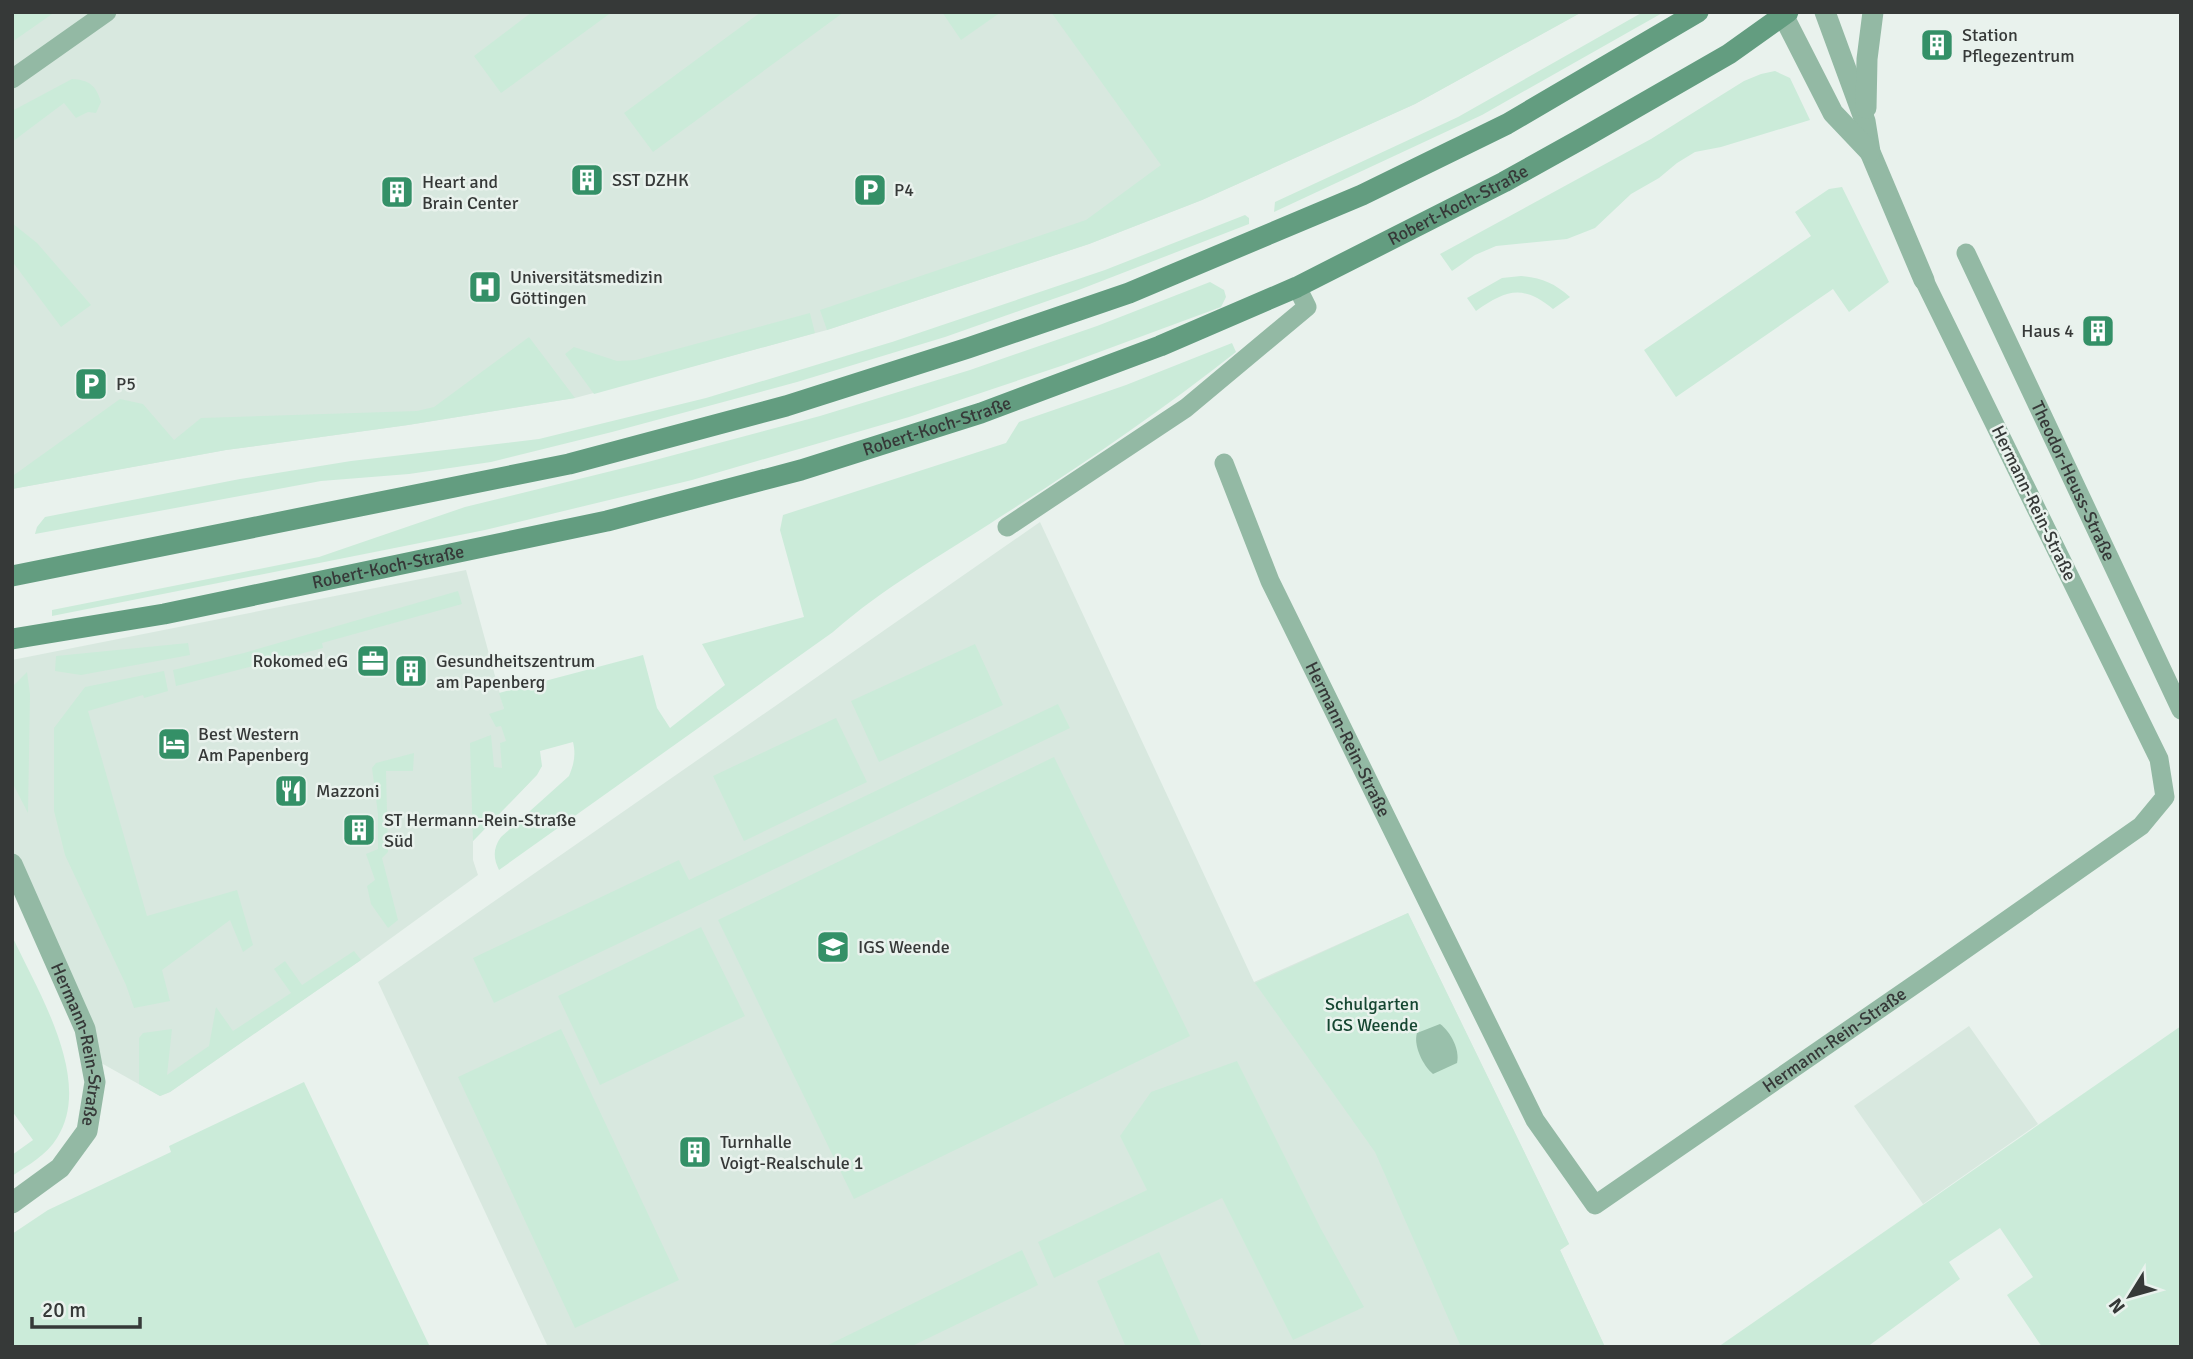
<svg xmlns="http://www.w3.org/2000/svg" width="2193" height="1359" font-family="Signika,sans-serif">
	<rect width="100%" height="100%" fill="#e9f2ed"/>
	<!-- built -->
	<path fill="#d8e8df" d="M12 12H1582L1415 104 1202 200 1089 244 827 330 575 398 408 425 226 450 12 489Z
		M1040 522 1254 982 1408 913 1569 1244 1560 1250 1605 1347H548L378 982Z
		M466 570 517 756 542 766 529 783 473 841V860L478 875 361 960 170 1092 160 1096 94 1059 12 859V660Z
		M1969 1026 2038 1124 1923 1204 1854 1106Z"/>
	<!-- green -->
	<path fill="#cbebd9" d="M12 12H55L12 42Z
		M532 12H612L501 93 474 56Z
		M761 12H844L653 152 624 113Z
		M942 12H1001L961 40Z
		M1051 12H1582L1415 104 1202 200 1089 244 827 330 820 310 1086 220 1161 165Z
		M1643 12H1664L1482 115 1274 212 1275 202 1458 117Z
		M1775 71 1790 78 1810 120 1721 147 1695 152 1677 163 1659 178 1631 194 1595 228 1567 239 1496 246 1475 255 1452 271 1440 254 1651 139 1744 81 1761 74Z
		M72 79C89 80 96 85 101 102L96 113 88 112 76 118 64 103 12 142V111Z
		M1842 187 1889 282 1849 312 1833 289 1676 397 1644 350 1811 236 1795 212 1829 189Z
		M1245 215 1249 218V224L1076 291 945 337 797 382 612 432 491 462 409 474 321 481 35 534 37 527 45 517 240 479 351 461 539 439 706 398 892 342 1105 270Z
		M12 223 37 243 91 305 61 327 12 261Z
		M1521 276C1542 278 1554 283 1570 297L1553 309C1523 284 1506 290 1476 311L1467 298 1502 278Z
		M1210 282 1224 290 1226 297 1221 307 1064 365 909 417 692 480 485 530 52 616V610L319 557 465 507 644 463 820 416 970 370 1097 326Z
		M810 313 815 333 594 394 565 354 574 347 617 361 636 360Z
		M529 337 575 398 408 425 226 450 12 489V473L14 475 120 399 143 404 174 440 201 418 417 411 434 407Z
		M1232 343 1236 352C1161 411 1081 466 1000 517 944 554 884 587 833 632L499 870C493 858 493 848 501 837L569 776C574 764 576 755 573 742L540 751 542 766 537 775 473 841 470 743 491 735 494 767 502 768 500 743 506 741 501 726 496 727 489 714 504 709 499 693 643 655 657 708 670 728 725 685 702 644 804 617 780 530 783 515 1006 443 1019 422 1126 385Z
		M458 591 462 604 322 643 323 648 176 686 173 670 244 653Z
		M188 643 190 655 81 675 55 671 56 656Z
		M975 644 1003 705 879 762 851 701Z
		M164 671 168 691 144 698 143 695 88 711 147 916 237 890 253 945 243 952 230 920 162 970 170 1001 134 1008 126 985 65 855 54 811V728L85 687Z
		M27 672 30 694 28 813 12 782V687Z
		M1058 704 1070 728 494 1003 473 958 679 860 689 880Z
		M836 718 867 782 744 841 713 776Z
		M414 753 413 771H386L388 852 382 858 398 920 388 928 371 904 367 886 375 880 366 854 378 849V814L372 768 376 763Z
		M1054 757 1190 1036 854 1199 718 920Z
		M1408 913 1569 1244 1560 1250 1605 1347H1461L1375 1152 1255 983Z
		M701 927 745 1016 600 1085 558 996Z
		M12 936C37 990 94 1080 57 1138 47 1155 28 1165 12 1176V1155L33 1140 12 1111Z
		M354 951 361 960 170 1092 160 1096 139 1084V1038L143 1033 172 1029 167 1075 209 1046 216 1007 233 1031 291 993 274 969 285 961 302 985Z
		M2181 1026V1347H2042L2007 1295 2033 1277 2000 1228 1949 1262 1960 1279 1867 1347H1718Z
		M561 1029 679 1280 575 1328 458 1077Z
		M1237 1061 1321 1229 1364 1307 1293 1340 1222 1198 1054 1278 1038 1242 1147 1190 1120 1136 1151 1092Z
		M304 1082 430 1347H12V1234L48 1210 171 1152 169 1146Z
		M1022 1250 1038 1285 910 1347H824Z
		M1159 1252 1202 1347H1126L1097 1281Z"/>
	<!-- water -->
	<path fill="#99c0ab" d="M1440 1024C1451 1032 1460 1050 1457 1063L1433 1074C1423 1066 1413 1045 1417 1033Z"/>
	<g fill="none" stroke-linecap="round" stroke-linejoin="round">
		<!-- lane -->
		<g stroke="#93b9a4" stroke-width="19">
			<path d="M12 79 107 12"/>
			<path id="s1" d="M1966 253 2181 710"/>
			<path id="s2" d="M1224 463 1270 581 1535 1120 1595 1205 1930 974 2141 826 2165 797 2159 759 1924 280"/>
			<path d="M1007 527 1186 408 1307 307 1297 287"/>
		</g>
		<!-- street -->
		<g stroke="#93b9a4" stroke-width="21">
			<path d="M1825 12 1865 121 1870 152 1924 280"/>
			<path d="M1783 15 1833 113 1870 152"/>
			<path d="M1866 108 1867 59 1873 12"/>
			<path id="s3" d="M12 864 85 1029 95 1082 87 1131 60 1168 12 1203"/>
		</g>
		<!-- secondary -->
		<g stroke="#639d80" stroke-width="21">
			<path d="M12 576 569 464 786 406 968 348 1129 293 1362 195 1507 124 1698 12"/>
			<path id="s4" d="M12 639 164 614 607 521 801 470 981 413 1160 346 1297 287 1504 182 1583 138 1729 54 1788 12"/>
		</g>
	</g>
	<!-- icons -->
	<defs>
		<symbol id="building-square" viewBox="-11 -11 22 22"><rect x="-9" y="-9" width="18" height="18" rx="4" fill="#349067" stroke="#e9f2ed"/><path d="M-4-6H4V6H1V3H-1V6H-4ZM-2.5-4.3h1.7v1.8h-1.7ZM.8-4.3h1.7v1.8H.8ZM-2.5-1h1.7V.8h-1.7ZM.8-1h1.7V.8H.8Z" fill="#fff"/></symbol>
		<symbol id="parking-square" viewBox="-11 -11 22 22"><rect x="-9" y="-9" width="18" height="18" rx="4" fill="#349067" stroke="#e9f2ed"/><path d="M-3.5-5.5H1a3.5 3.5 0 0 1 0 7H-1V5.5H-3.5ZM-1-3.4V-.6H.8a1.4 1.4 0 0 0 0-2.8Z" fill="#fff"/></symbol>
		<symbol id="hospital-square" viewBox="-11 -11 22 22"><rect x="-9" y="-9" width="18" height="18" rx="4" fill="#349067" stroke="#e9f2ed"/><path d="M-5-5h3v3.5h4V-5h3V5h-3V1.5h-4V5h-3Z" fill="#fff"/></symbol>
		<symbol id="office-square" viewBox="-11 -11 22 22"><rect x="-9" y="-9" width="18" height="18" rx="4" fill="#349067" stroke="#e9f2ed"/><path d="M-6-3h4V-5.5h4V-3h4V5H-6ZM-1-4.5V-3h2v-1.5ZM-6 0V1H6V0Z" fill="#fff"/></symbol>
		<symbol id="hotel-square" viewBox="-11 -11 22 22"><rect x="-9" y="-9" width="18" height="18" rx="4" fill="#349067" stroke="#e9f2ed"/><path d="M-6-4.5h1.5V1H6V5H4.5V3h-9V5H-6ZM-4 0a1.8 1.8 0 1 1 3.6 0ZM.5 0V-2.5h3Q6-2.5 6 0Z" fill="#fff"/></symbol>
		<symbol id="restaurant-square" viewBox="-11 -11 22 22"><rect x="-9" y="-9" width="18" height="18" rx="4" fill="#349067" stroke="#e9f2ed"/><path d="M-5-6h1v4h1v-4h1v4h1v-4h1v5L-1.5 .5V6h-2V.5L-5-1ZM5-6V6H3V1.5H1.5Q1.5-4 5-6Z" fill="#fff"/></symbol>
		<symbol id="school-square" viewBox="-11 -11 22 22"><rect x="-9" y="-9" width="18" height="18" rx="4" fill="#349067" stroke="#e9f2ed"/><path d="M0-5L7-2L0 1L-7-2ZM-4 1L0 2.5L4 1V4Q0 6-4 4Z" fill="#fff"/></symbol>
	</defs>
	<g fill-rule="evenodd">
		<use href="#building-square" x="1918" y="26" width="38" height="38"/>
		<use href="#building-square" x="568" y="161" width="38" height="38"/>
		<use href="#parking-square" x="851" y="171" width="38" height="38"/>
		<use href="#building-square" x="378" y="173" width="38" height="38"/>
		<use href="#hospital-square" x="466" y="268" width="38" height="38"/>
		<use href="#building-square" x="2079" y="312" width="38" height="38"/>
		<use href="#parking-square" x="72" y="365" width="38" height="38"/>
		<use href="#office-square" x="354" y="642" width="38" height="38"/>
		<use href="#building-square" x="392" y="652" width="38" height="38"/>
		<use href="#hotel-square" x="155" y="725" width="38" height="38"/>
		<use href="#restaurant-square" x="272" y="772" width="38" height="38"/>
		<use href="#building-square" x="340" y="811" width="38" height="38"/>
		<use href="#school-square" x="814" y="928" width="38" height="38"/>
		<use href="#building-square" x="676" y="1133" width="38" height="38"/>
	</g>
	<g text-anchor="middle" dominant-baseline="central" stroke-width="5" stroke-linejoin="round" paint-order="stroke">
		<!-- poi labels -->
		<g font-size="18" fill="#363938" stroke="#e9f2ed" text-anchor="start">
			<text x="1962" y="35">Station<tspan x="1962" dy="21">Pflegezentrum</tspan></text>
			<text x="612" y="180">SST DZHK</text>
			<text x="422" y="182">Heart and<tspan x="422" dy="21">Brain Center</tspan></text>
			<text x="894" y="190">P4</text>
			<text x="510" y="277">Universitätsmedizin<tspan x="510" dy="21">Göttingen</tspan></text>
			<text x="2074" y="331" text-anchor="end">Haus 4</text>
			<text x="116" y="384">P5</text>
			<text x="348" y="661" text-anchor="end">Rokomed eG</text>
			<text x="436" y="661">Gesundheitszentrum<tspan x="436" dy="21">am Papenberg</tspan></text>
			<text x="198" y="734">Best Western<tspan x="198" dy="21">Am Papenberg</tspan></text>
			<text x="316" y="791">Mazzoni</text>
			<text x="384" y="820">ST Hermann-Rein-Straße<tspan x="384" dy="21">Süd</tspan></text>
			<text x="858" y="947">IGS Weende</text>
			<text x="720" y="1142">Turnhalle<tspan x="720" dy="21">Voigt-Realschule 1</tspan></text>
		</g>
		<!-- street labels -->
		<g font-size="18" fill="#363938" stroke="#e9f2ed">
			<text stroke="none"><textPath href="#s4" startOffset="1517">Robert-Koch-Straße</textPath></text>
			<text stroke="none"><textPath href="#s4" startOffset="950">Robert-Koch-Straße</textPath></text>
			<text stroke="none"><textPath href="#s1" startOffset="252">Theodor-Heuss-Straße</textPath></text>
			<text transform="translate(2034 503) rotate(64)">Hermann-Rein-Straße</text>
			<text stroke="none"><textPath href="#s4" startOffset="383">Robert-Koch-Straße</textPath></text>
			<text stroke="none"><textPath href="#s2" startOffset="303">Hermann-Rein-Straße</textPath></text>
			<text stroke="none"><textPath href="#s2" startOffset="1122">Hermann-Rein-Straße</textPath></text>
			<text stroke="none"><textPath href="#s3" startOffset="194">Hermann-Rein-Straße</textPath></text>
		</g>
		<!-- park labels -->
		<g font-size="18" fill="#154631" stroke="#e9f2ed">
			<text x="1372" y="1004">Schulgarten<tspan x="1372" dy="21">IGS Weende</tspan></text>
		</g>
	</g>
	<!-- border -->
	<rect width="2193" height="1359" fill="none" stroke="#363938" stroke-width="28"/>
	<!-- north arrow -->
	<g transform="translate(2130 1296) rotate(233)" stroke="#e9f2ed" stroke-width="5" paint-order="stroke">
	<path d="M0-5L12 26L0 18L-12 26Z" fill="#363938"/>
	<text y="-10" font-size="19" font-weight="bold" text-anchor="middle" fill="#363938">N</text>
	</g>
	<!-- scale -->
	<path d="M32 1317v10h108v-10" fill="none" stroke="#363938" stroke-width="3.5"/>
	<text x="42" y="1317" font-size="21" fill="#363938" stroke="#e9f2ed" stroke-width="5" paint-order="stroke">20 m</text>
</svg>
